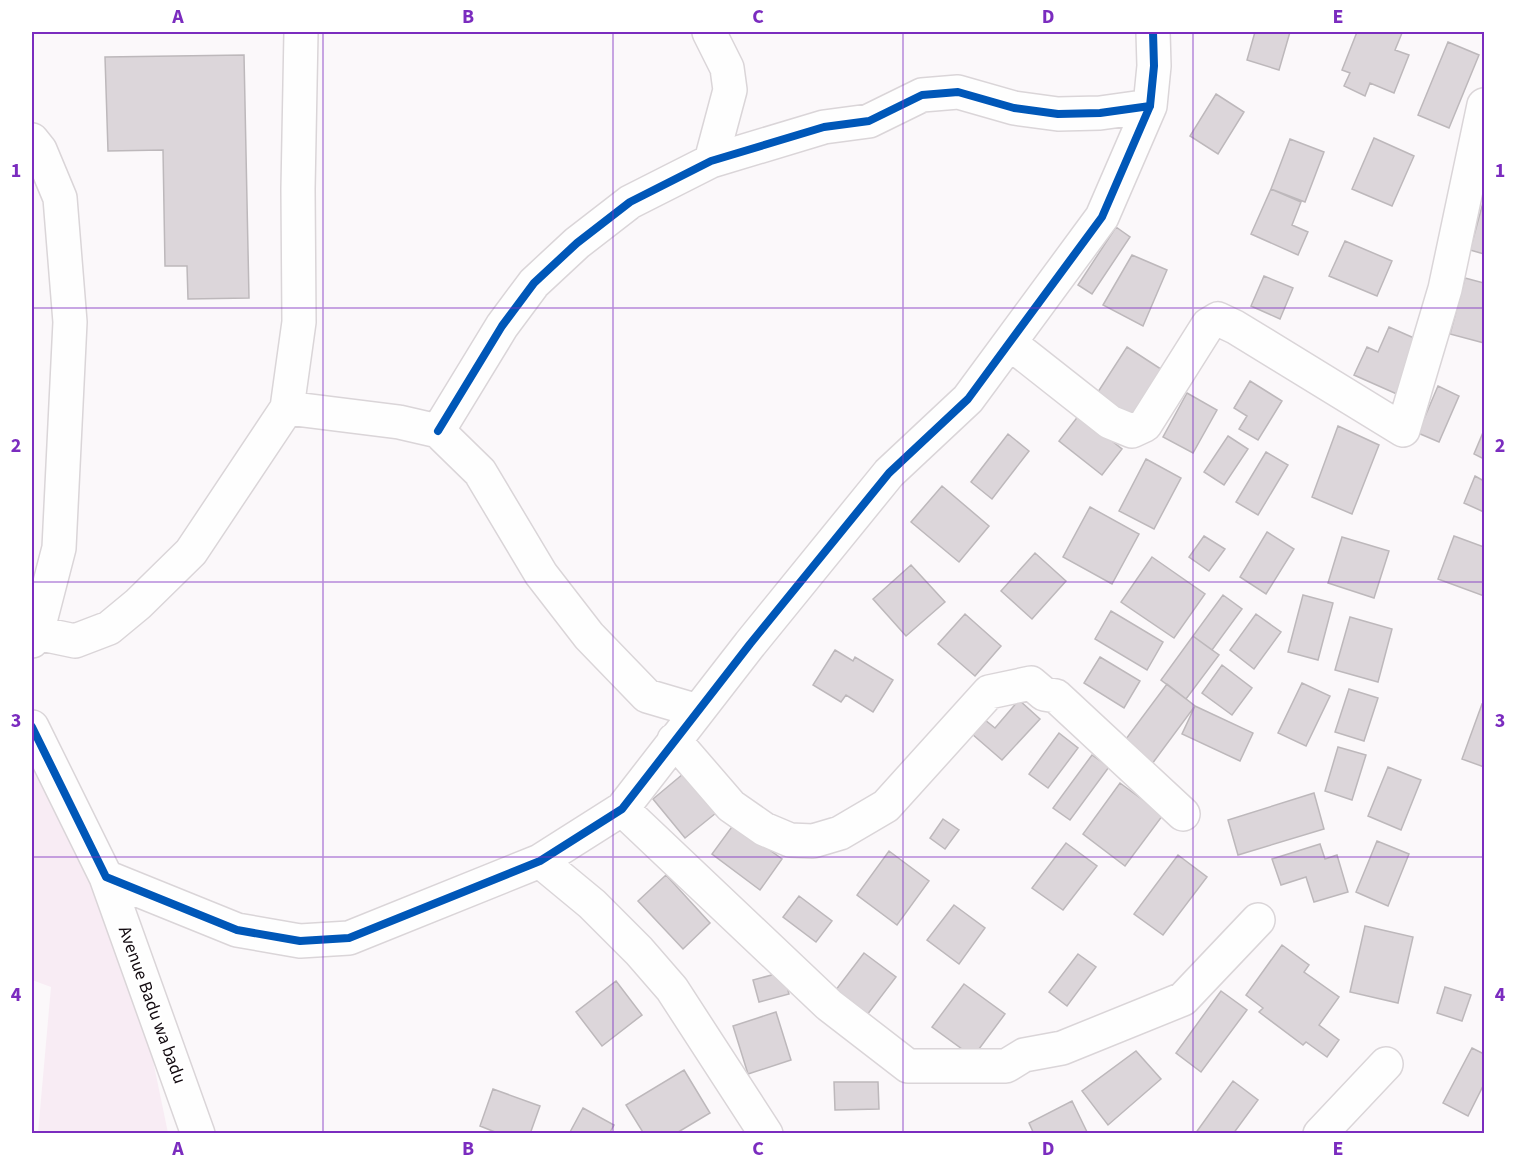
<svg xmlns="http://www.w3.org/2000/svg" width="1516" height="1165" font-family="'Source Sans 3',sans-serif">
	<rect width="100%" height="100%" fill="#fbf8fa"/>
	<!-- built -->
	<path fill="#f8ecf4" d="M32 739 114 904 150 1046 168 1133H38L51 987 32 980Z"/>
	<!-- building -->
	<path fill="#dcd6da" stroke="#bdb8bb" stroke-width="1.5" d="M1255 32H1290L1279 70 1247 60Z
		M1357 32 1402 33 1395 50 1409 55 1394 93 1370 83 1365 96 1344 86 1350 73 1342 70Z
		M1448 42 1479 55 1449 128 1418 115Z
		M244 55 249 298 188 299 187 266H165L163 150 108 151 105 57Z
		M1216 94 1244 112 1218 154 1190 136Z
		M1374 138 1414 156 1392 206 1352 189Z
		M1290 139 1324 152 1305 202 1271 189Z
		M1271 189 1301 202 1292 225 1308 232 1298 255 1251 234Z
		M1484 199V254L1470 250Z
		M1116 227 1130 237 1092 294 1078 285Z
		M1345 241 1392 261 1377 296 1329 276Z
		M1132 255 1167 270 1143 326 1103 305Z
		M1264 276 1293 288 1280 319 1251 306Z
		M1465 278 1484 283V343L1450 334Z
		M1389 327 1423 342 1399 395 1354 375 1367 347 1378 352Z
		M1127 347 1167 373 1136 421 1096 395Z
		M1250 381 1282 401 1258 440 1239 429 1247 416 1234 408Z
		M1438 386 1459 396 1439 442 1418 433Z
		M1187 393 1217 410 1193 453 1163 437Z
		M1079 415 1122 449 1102 475 1059 441Z
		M1338 426 1379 445 1352 514 1312 497Z
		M1484 430V459L1474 454Z
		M1008 434 1029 451 992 499 971 482Z
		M1228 436 1248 449 1224 485 1204 472Z
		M1266 452 1288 465 1258 515 1236 502Z
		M1146 459 1181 478 1154 529 1119 511Z
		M1475 476 1484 481V512L1464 503Z
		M942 486 989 526 959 562 911 522Z
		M1090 507 1139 534 1112 584 1063 557Z
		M1267 532 1294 549 1266 594 1240 577Z
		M1204 536 1225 549 1209 571 1189 557Z
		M1454 536 1484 547V596L1438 579Z
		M1342 537 1389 551 1374 598 1328 583Z
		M1035 553 1066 581 1032 619 1001 591Z
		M1152 557 1205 594 1174 638 1121 602Z
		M911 565 945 602 906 636 873 599Z
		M1223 595 1242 609 1212 650 1193 636Z
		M1303 595 1333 603 1318 660 1288 652Z
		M1111 611 1163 642 1147 670 1095 639Z
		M965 614 1001 646 975 676 938 644Z
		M1256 614 1281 632 1254 669 1230 650Z
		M1350 617 1392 629 1378 682 1335 670Z
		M1193 636 1219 655 1186 699 1161 680Z
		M835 650 853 661 855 657 893 680 873 712 846 695 841 702 813 685Z
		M1100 657 1140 681 1124 708 1084 683Z
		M1222 665 1252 688 1232 715 1202 693Z
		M1302 683 1330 696 1306 746 1278 733Z
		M1167 684 1195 706 1149 768 1120 747Z
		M1349 689 1378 698 1364 741 1335 732Z
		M1019 700 1040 719 1002 760 972 734 985 720 995 728Z
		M1482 704 1484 705V767L1462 759Z
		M1195 706 1253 733 1240 761 1182 734Z
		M1059 733 1078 748 1048 788 1029 774Z
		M1338 747 1366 755 1352 800 1325 791Z
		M1092 755 1109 767 1070 820 1053 808Z
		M1388 767 1421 780 1401 830 1368 816Z
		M683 774 716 813 685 838 653 799Z
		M1120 783 1163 815 1125 866 1083 834Z
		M1314 793 1324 829 1238 855 1228 820Z
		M943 819 959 830 945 849 930 838Z
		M734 824 782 859 760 890 712 854Z
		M1377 841 1409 854 1388 906 1356 892Z
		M1066 843 1097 866 1063 910 1032 888Z
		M1320 844 1325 859 1337 855 1348 892 1314 902 1306 877 1281 885 1272 859Z
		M889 851 929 881 897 925 857 895Z
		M1178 855 1207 877 1163 935 1134 914Z
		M666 875 710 923 683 949 638 901Z
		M799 896 832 921 816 942 783 917Z
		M954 905 985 928 959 964 927 940Z
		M1365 926 1413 937 1398 1003 1350 992Z
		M1282 945 1309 965 1304 972 1339 997 1319 1025 1339 1040 1327 1057 1306 1042 1303 1045 1259 1012 1263 1008 1246 995Z
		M864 953 896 977 867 1015 835 991Z
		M1078 954 1096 967 1067 1006 1049 992Z
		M783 972 789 994 759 1002 753 980Z
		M616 981 642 1015 602 1046 576 1012Z
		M964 984 1005 1014 973 1057 932 1027Z
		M1445 987 1471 995 1462 1021 1437 1013Z
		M1221 991 1247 1010 1201 1072 1176 1053Z
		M776 1012 791 1060 748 1074 733 1026Z
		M1472 1048 1484 1054V1084L1468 1116 1443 1103Z
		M1136 1051 1161 1079 1108 1125 1082 1091Z
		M684 1070 710 1113 675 1134H644L626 1105Z
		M1233 1081 1258 1100 1233 1134H1195Z
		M834 1082H878L879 1109 835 1110Z
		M493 1089 540 1106 530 1134H500L480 1126Z
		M1072 1101 1088 1134H1034L1029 1123Z
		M583 1108 614 1125 609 1134H569Z"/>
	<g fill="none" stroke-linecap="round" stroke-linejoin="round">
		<defs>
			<path id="minor" d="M709 32 727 68 730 90 711 161
				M32 140 40 150 60 198 70 322 59 548 37 633 32 641
				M1011 344 1110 422 1132 431 1145 425 1208 325 1218 319 1235 327 1403 430 1445 289 1484 105
				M287 408 399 422 438 431 480 472 541 574 589 636 647 696 698 711
				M438 431 502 326 534 283 577 243 630 202 711 161 824 127 869 121 922 95 958 92 1014 108 1058 114 1100 113 1150 106
				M37 633 75 641 109 628 138 604 191 552 287 408 299 322 298 189 301 32
				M32 727 106 877 237 930 300 941 349 938 540 861 622 809 750 644 889 473 968 399 1102 217 1150 106 1154 66 1153 32
				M674 740 731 806 764 829 790 840 813 841 840 833 886 806 989 692 1031 683 1044 694 1056 696 1183 814
				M622 809 829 1005 908 1066H1006L1024 1055 1062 1048 1183 999 1258 920
				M540 861 592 904 639 951 672 989 766 1134
				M106 877 198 1134
				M1320 1134 1386 1064"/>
		</defs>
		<!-- minor casing -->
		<use href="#minor" stroke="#dad5d8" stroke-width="36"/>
		<!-- minor -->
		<use href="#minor" stroke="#fefefe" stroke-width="33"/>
		<defs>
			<path id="cycleway" d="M438 431 502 326 534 283 577 243 630 202 711 161 824 127 869 121 922 95 958 92 1014 108 1058 114 1100 113 1150 106
				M32 727 106 877 237 930 300 941 349 938 540 861 622 809 750 644 889 473 968 399 1102 217 1150 106 1154 66 1153 32"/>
		</defs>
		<!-- cycleway casing -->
		<use href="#cycleway" stroke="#fff" stroke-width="11"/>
		<!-- cycleway -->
		<use href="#cycleway" stroke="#0057b8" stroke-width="8"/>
	</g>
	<!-- grid -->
	<path fill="none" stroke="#7b2cbf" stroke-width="1.5" stroke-opacity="0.55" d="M323 32V1134M613 32V1134M903 32V1134M1193 32V1134M32 308H1484M32 582H1484M32 857H1484"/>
	<g text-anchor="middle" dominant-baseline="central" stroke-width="5" stroke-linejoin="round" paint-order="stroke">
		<!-- street labels -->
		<g font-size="18" fill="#11090f" stroke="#fff">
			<text transform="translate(152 1005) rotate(70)">Avenue Badu wa badu</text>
		</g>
	</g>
	<!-- border -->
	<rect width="1516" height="1165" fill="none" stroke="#ffffff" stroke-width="66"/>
	<rect x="33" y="33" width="1450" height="1099" fill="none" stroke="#7b2cbf" stroke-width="2"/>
	<g font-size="20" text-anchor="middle" font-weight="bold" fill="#7b2cbf">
		<text x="178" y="23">A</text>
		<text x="468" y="23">B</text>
		<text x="758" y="23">C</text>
		<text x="1048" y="23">D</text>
		<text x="1338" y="23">E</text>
		<text x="16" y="177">1</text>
		<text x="1500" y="177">1</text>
		<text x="16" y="452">2</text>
		<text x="1500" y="452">2</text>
		<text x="16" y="727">3</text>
		<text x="1500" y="727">3</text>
		<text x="16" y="1001">4</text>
		<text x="1500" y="1001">4</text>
		<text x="178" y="1155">A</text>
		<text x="468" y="1155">B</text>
		<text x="758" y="1155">C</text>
		<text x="1048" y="1155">D</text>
		<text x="1338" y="1155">E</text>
	</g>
</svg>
